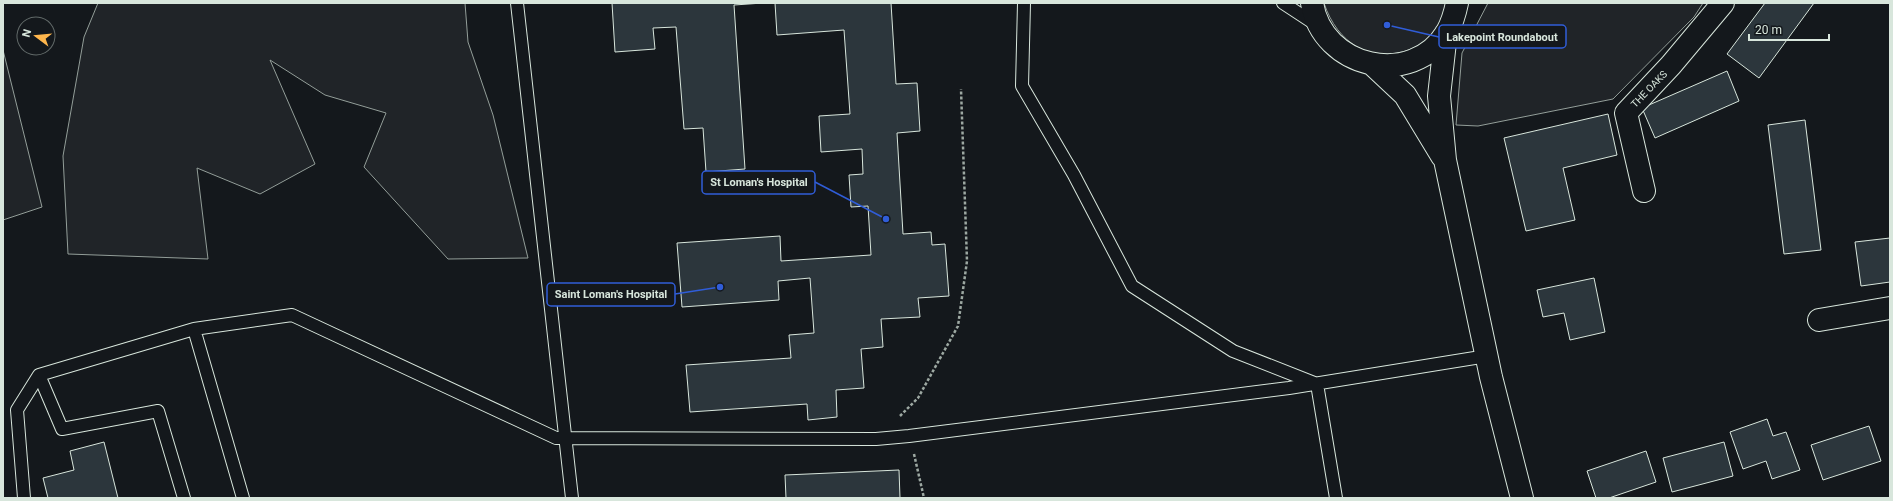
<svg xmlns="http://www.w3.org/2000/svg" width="1893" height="501" font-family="Roboto,sans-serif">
	<rect width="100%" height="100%" fill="#14181c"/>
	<!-- green -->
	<path fill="#202428" stroke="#939e99" d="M98 3H465L468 42 493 115 528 258 448 259 364 167 386 113 325 95 270 60 315 164 260 194 197 168 208 259 68 254 63 156 84 37Z
		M1324 3H1448C1444 12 1441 23 1436 31 1431 39 1420 45 1411 49 1371 65 1337 43 1324 3Z
		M1488 3H1703L1694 17 1613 99 1478 126 1456 125 1462 53Z
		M3 50 42 207 3 220Z"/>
	<!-- building -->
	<path fill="#2c363c" stroke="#d8e6dc" d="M612 3H763L734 5 745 169 706 172 703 128 684 129 676 27 653 28 655 49 615 52Z
		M775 3H891L896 84 917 83 920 131 897 133 903 234 931 232 932 245 945 244 949 296 918 298 920 317 881 319 883 347 861 349 864 388 836 390 837 417 808 420 807 404 690 412 686 365 791 358 789 335 814 333 810 278 778 281 779 300 682 307 677 243 780 236 781 261 871 255 868 206 851 207 849 175 863 174 862 149 821 152 819 116 850 114 844 30 777 35Z
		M1765 3H1814L1759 78 1727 54Z
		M1727 71 1739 101 1655 138 1642 108Z
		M1608 114 1617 155 1563 168 1575 220 1526 231 1504 138Z
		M1805 120 1821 250 1784 254 1768 125Z
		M1890 238V282L1861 286 1855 242Z
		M1594 278 1605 332 1570 340 1564 313 1543 317 1537 290Z
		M1767 419 1773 436 1786 432 1800 470 1772 479 1766 461 1743 469 1730 432Z
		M1869 426 1881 461 1823 480 1811 445Z
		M104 442 118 498H48L43 478 74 470 70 451Z
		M1724 442 1733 476 1672 492 1663 458Z
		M1646 451 1656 482 1609 498H1596L1587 471Z
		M899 470 900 498H786L785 475Z"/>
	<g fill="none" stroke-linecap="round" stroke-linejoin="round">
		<defs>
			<path id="lane" d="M517 3 572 498
				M1024 3 1022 86 1074 175 1132 286 1233 351 1317 384 1336 498
				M1283 3 1318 26
				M194 329 292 315 556 438H564L876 439 909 436 1289 388 1487 356
				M39 375 62 429 158 411 184 498
				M24 498 17 410 39 375 194 329 243 498"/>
			<path id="street" d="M1644 191 1626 113 1671 65 1723 3
				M1819 320 1890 308"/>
			<path id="secondary" d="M1312 3C1322 68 1412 89 1447 32 1452 23 1455 13 1457 3
				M1446 33 1439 96 1445 160 1491 377 1522 498
				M1373 65 1405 95 1442 156"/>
		</defs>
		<!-- lane casing -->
		<use href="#lane" stroke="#d8e6dc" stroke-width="14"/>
		<!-- street casing -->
		<use href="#street" stroke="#d8e6dc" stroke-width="24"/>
		<!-- secondary casing -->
		<use href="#secondary" stroke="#d8e6dc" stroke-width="24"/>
		<!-- path -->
		<path stroke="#9da8a2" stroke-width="2.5" stroke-dasharray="3 2" stroke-linecap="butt" d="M900 416 918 398 958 326 967 261 961 89
			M914 454 924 498"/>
		<!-- lane -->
		<use href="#lane" stroke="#14181c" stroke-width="12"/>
		<!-- street -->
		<use href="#street" stroke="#14181c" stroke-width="22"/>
		<!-- secondary -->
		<use href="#secondary" stroke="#14181c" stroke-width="22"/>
	</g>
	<g text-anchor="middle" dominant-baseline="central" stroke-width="3" stroke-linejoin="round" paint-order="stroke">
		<!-- street labels -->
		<g font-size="10" fill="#d8e6dc" stroke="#14181c">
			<text transform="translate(1649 89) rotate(-46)">THE OAKS</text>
		</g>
	</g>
	<!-- callouts -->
	<path fill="none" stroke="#305dd8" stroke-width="1.5" d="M1387 25L1439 37M886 219L815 182M720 287L675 294"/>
	<g fill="#305dd8" stroke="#14181c" stroke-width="1.5">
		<circle cx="1387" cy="25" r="4"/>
		<circle cx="886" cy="219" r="4"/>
		<circle cx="720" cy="287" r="4"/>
	</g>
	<g fill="#14181c" stroke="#305dd8" stroke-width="1.5">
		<rect x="1439" y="25" width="127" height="23" rx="4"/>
		<rect x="702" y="171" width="113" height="23" rx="4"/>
		<rect x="547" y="283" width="128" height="23" rx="4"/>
	</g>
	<g font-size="11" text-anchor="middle" font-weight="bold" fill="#d8e6dc">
		<text x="1502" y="41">Lakepoint Roundabout</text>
		<text x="759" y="186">St Loman's Hospital</text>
		<text x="611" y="298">Saint Loman's Hospital</text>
	</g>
	<!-- border -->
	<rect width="1893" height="501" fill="none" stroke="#d8e6dc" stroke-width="8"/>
	<!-- north arrow -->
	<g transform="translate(36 36) rotate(286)"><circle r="19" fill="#14181c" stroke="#626a69"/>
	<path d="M0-3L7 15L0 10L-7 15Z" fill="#ffb74d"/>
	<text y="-6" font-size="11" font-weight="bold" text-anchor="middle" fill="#d8e6dc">N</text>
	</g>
	<!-- scale -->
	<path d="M1749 34v6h80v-6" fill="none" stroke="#d8e6dc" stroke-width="2"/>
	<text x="1755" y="34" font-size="12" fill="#d8e6dc" stroke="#14181c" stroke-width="3" paint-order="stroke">20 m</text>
</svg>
